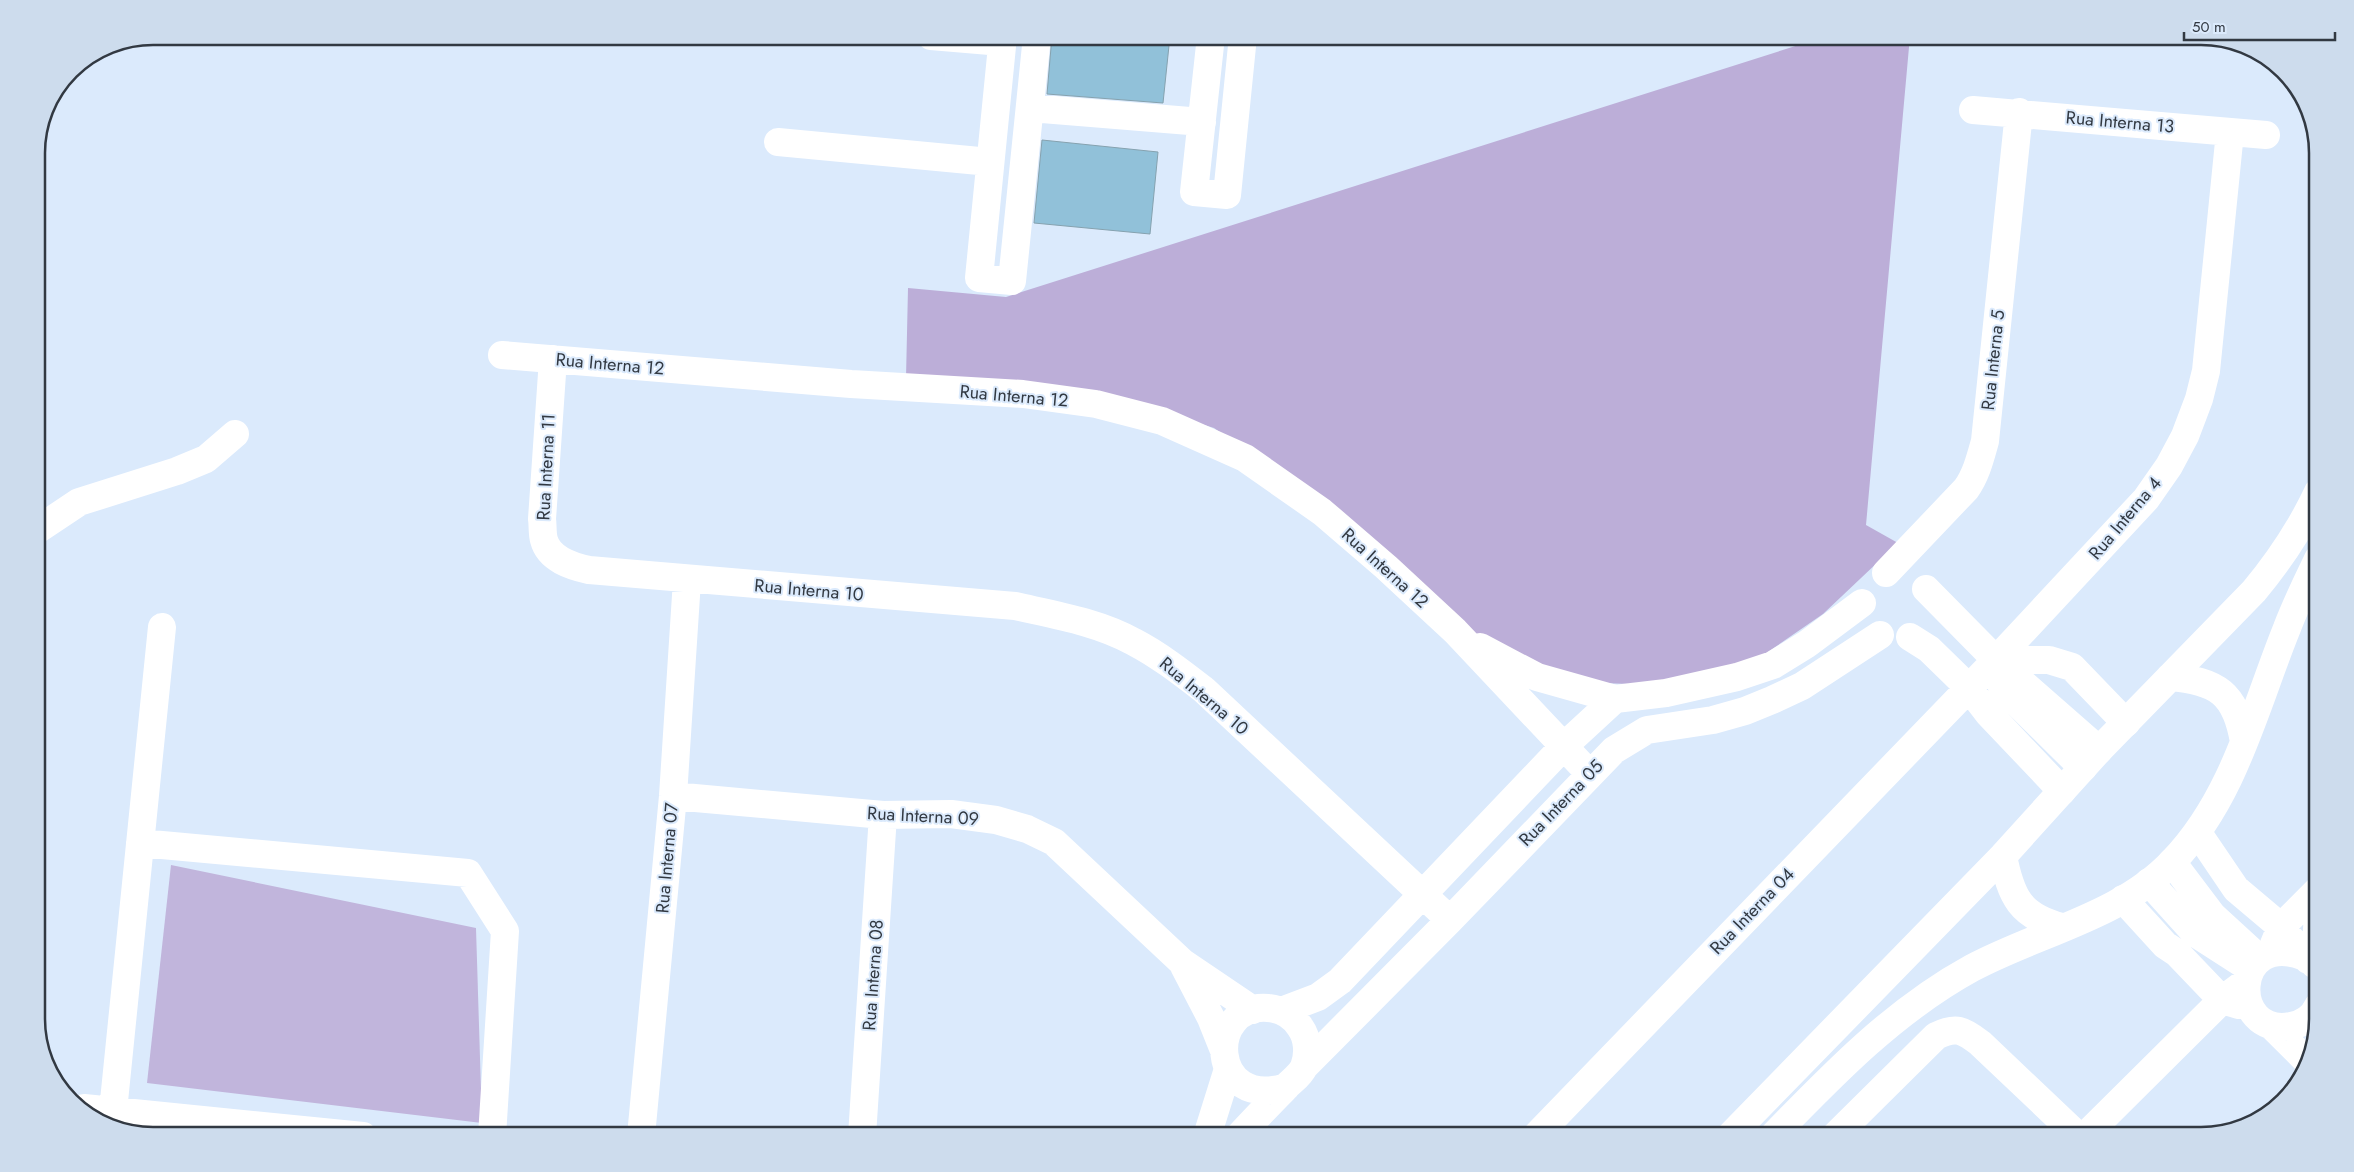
<svg xmlns="http://www.w3.org/2000/svg" width="2354" height="1172" font-family="Jost,sans-serif">
	<rect width="100%" height="100%" fill="#dbeafc"/>
	<!-- green -->
	<path fill="#c1b5dc" d="M171 865 476 928 482 1123 147 1083Z"/>
	<!-- forest -->
	<path fill="#bcaed8" d="M1827 36H1910L1866 525 1898 543 1823 614 1765 654 1705 675 1654 685 1603 683 1535 667 1485 644 1261 461 1214 428 1133 403 906 378 908 288 1006 297Z"/>
	<!-- building -->
	<path fill="#91c1d9" stroke="#86a2af" d="M1052 36H1170L1163 103 1047 94Z
		M1042 140 1158 152 1150 234 1034 223Z"/>
	<g fill="none" stroke-linecap="round" stroke-linejoin="round">
		<!-- minor -->
		<path stroke="#fff" stroke-width="28" d="M931 36 1002 42
			M1003 36 979 278 1012 281 1037 36
			M1211 36 1194 192 1227 195 1243 36
			M1030 108 1202 122
			M1973 110 2266 135
			M778 142 990 162
			M502 355 851 384 1023 394 1096 404 1162 421 1245 458 1322 512 1386 567 1455 631 1589 773
			M553 359 542 519C543 525 542 533 544 540 549 559 571 566 589 570L1015 606C1055 615 1098 622 1134 642 1159 655 1182 673 1204 690L1450 920
			M37 530 79 502 177 471 206 459 235 434
			M1886 573 1966 489C1976 475 1980 459 1985 441L2019 112
			M1926 589 1996 660 2099 750
			M1910 637 1929 649 1968 687 1988 713 2062 791
			M1480 647 1537 677 1615 699
			M1996 660H2049L2072 667 2126 723
			M1999 679 2003 689 2083 768
			M673 796 883 815 951 814 996 820 1027 829 1054 842 1182 962 1253 1010
			M2198 833 2236 889 2281 927 2308 960
			M140 843 468 873 505 931 492 1136
			M2172 862 2212 915 2260 959
			M2149 882 2195 933 2251 969
			M2123 899 2165 945 2177 953 2222 1000 2239 1005
			M2274 944 2281 927 2318 890
			M2305 957C2231 928 2228 1038 2291 1026 2302 1024 2313 1017 2318 1006
			M2314 964 2318 917
			M1184 966 1211 1018 1223 1048
			M1281 1011 1318 997 1340 981 1564 746 1615 699 1666 693 1737 677 1773 665 1807 644 1862 603
			M2272 1026 2308 1062
			M1304 1067 1450 920 1614 750 1647 730 1713 720 1745 711 1772 700 1802 686 1880 635
			M84 1108 363 1136
			M113 1111 162 627
			M641 1136 673 796 687 580
			M862 1136 883 815
			M1207 1136 1228 1069
			M1239 1136C1254 1120 1269 1104 1284 1089 1291 1081 1300 1076 1304 1067 1309 1054 1308 1038 1300 1027 1293 1016 1281 1009 1268 1008 1205 1003 1209 1111 1286 1087
			M1536 1136 1996 660 2146 499 2169 466 2185 436 2199 399 2206 371 2230 132
			M1835 1136 1936 1036C1956 1026 1963 1030 1980 1043L2078 1136
			M2085 1136 2222 1000 2246 982"/>
		<!-- major -->
		<path stroke="#fff" stroke-width="28" d="M2170 677C2217 681 2236 693 2244 742
			M2003 856C2011 897 2020 916 2062 927
			M1730 1136 2003 856 2099 750 2254 591C2280 560 2301 528 2318 492
			M1773 1136C1834 1073 1895 1010 1972 968 2037 933 2122 916 2173 861 2234 798 2255 707 2287 628 2296 604 2307 582 2318 559"/>
	</g>
	<g text-anchor="middle" dominant-baseline="central" stroke-width="4" stroke-linejoin="round" paint-order="stroke">
		<!-- street labels -->
		<g font-size="18" fill="#323942" stroke="#dbeafc">
			<text transform="translate(2120 122) rotate(5)">Rua Interna 13</text>
			<text transform="translate(1993 360) rotate(-84)">Rua Interna 5</text>
			<text transform="translate(610 364) rotate(5)">Rua Interna 12</text>
			<text transform="translate(1014 396) rotate(5)">Rua Interna 12</text>
			<text transform="translate(546 467) rotate(-87)">Rua Interna 11</text>
			<text transform="translate(2125 518) rotate(-50)">Rua Interna 4</text>
			<text transform="translate(1385 568) rotate(42)">Rua Interna 12</text>
			<text transform="translate(809 590) rotate(5)">Rua Interna 10</text>
			<text transform="translate(1204 696) rotate(40)">Rua Interna 10</text>
			<text transform="translate(1561 803) rotate(-46)">Rua Interna 05</text>
			<text transform="translate(923 816) rotate(3)">Rua Interna 09</text>
			<text transform="translate(667 858) rotate(-85)">Rua Interna 07</text>
			<text transform="translate(1752 911) rotate(-46)">Rua Interna 04</text>
			<text transform="translate(873 975) rotate(-86)">Rua Interna 08</text>
		</g>
	</g>
	<!-- crop -->
	<path d="M0 0H2354V1172H0ZM153 45H2201A108 108 0 0 1 2309 153V1019A108 108 0 0 1 2201 1127H153A108 108 0 0 1 45 1019V153A108 108 0 0 1 153 45Z" fill="#cddced" fill-rule="evenodd"/>
	<path fill="none" stroke="#323942" stroke-width="2.5" d="M153 45H2201A108 108 0 0 1 2309 153V1019A108 108 0 0 1 2201 1127H153A108 108 0 0 1 45 1019V153A108 108 0 0 1 153 45Z"/>
	<!-- scale -->
	<path d="M2184 32v8h151v-8" fill="none" stroke="#323942" stroke-width="2.5"/>
	<text x="2192" y="32" font-size="15" fill="#323942" stroke="#dbeafc" stroke-width="4" paint-order="stroke">50 m</text>
</svg>
